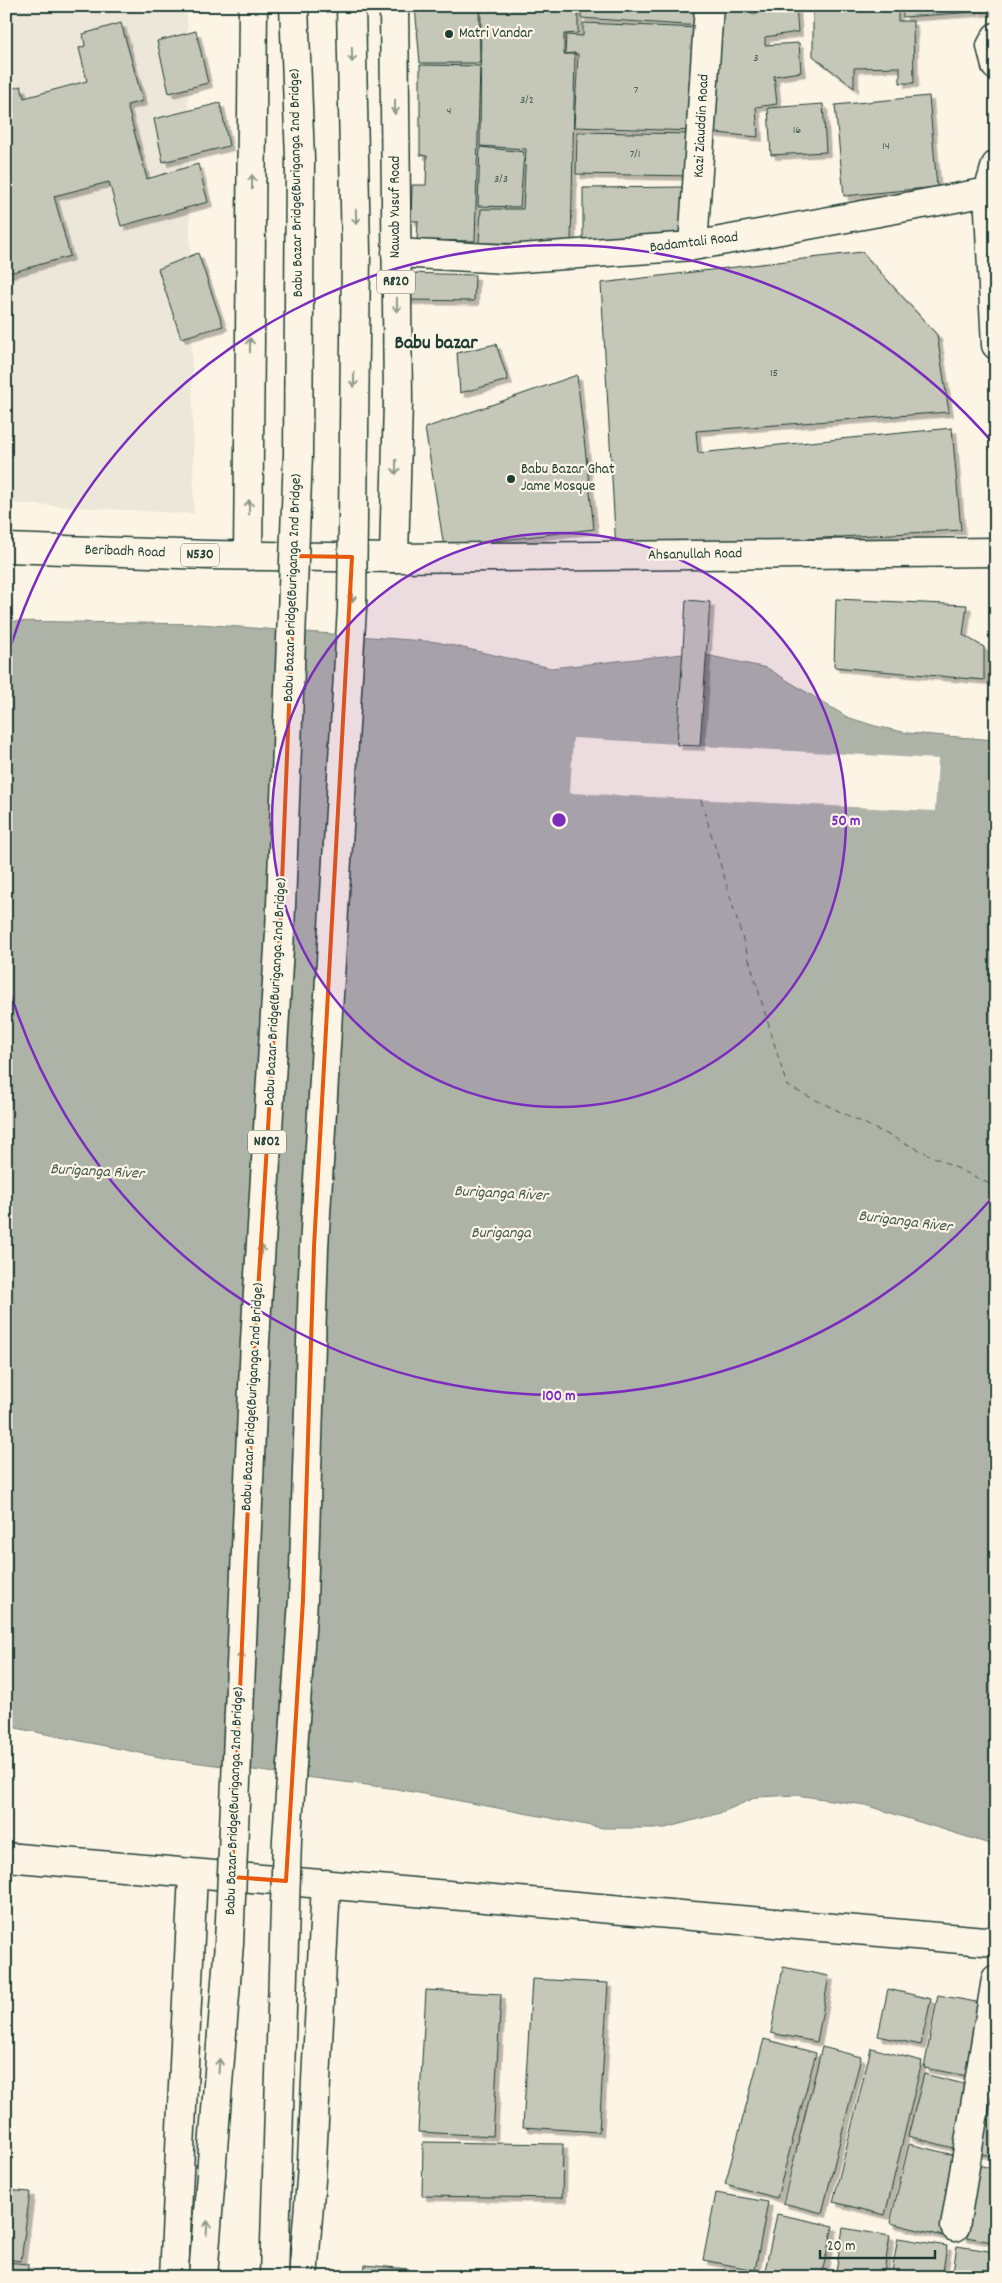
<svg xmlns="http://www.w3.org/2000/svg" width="1002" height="2283" font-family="Dekko,sans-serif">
	<defs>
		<filter id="shadow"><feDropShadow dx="4.5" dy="4.5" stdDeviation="0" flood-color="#0004"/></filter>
	</defs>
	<rect width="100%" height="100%" fill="#fcf5e5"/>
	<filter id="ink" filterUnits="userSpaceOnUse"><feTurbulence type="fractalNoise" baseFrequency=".02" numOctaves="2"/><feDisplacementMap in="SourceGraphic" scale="10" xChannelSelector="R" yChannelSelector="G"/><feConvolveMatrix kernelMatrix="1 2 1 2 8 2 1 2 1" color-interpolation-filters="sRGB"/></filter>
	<g filter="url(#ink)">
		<!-- built -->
		<path fill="#ece7d8" d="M6 6H187L194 514 6 503Z"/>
		<!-- water -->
		<path fill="#aeb3a7" stroke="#758479" d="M6 621 200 624 437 642 551 668 683 654 706 655 767 668 847 717 875 726 908 733 996 740V1846L865 1805 796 1795 757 1797 720 1813 665 1828H603L397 1789 170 1759 6 1726Z"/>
		<!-- pier -->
		<path fill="#fcf5e5" d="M683 651 700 746 938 759 935 811 570 793 573 738 677 744Z"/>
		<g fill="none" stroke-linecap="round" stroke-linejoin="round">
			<!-- ferry -->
			<path stroke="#435a51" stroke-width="1" stroke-dasharray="6 5" stroke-linecap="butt" d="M701 800 787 1086 996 1187"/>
		</g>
		<!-- building -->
		<path fill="#c5c7b9" stroke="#1f3d34" filter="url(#shadow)" d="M415 6H479L480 63H420Z
			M481 6H578V33L564 34V54L575 53 571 244 479 243 481 209H523L526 149 480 146Z
			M581 6H700V26L581 18Z
			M716 6H752L753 15 776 6H796L798 32 765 37V45L799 43 801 72 774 76 777 104 756 107 758 137 707 132Z
			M813 6H898V21H913L914 83H900V67L854 68V88L813 56Z
			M902 6H976L974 12 903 17Z
			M978 6H996V11L976 12Z
			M121 23 143 101 127 105 147 179 198 164 208 202 121 226 109 182 54 196 70 256 6 274V90L21 86 24 98 87 81 79 48 85 46 83 34Z
			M583 23 699 28 694 131 574 127 578 54H565L566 35 583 36Z
			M196 31 208 83 169 93 157 41Z
			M420 65 480 66 475 241 417 240 418 221H411L412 185H426L427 156 420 155Z
			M929 96 937 187 844 196 835 105Z
			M220 103 229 146 163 162 154 119Z
			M823 104 826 152 771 155 768 108Z
			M577 132 694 134 693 176 576 174Z
			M480 147 524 152 520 207 478 206Z
			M688 187 687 240H583V188Z
			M862 252 937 335 949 412 696 431 698 453 952 428 961 530 616 550 601 283Z
			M198 253 223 326 181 338 158 269Z
			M408 273 475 275 474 301 407 300Z
			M496 344 508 380 460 393 457 353Z
			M577 375 594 529 444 547 425 428Z
			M836 599 967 605 963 635 984 647V680L834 667Z
			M686 600 710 602 700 746 677 745Z
			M783 1967 829 1976 817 2042 771 2033Z
			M532 1979 608 1983 599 2132 523 2127Z
			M888 1989 931 1999 921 2045 878 2036Z
			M426 1990 501 1994 493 2136 418 2132Z
			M938 1995 987 2004 973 2077 924 2068Z
			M764 2039 816 2053 777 2198 725 2184Z
			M822 2047 861 2057 822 2213 783 2203Z
			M871 2048 922 2061 885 2215 833 2202Z
			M996 2051V2157L973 2152Z
			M924 2074 972 2086 957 2149 908 2136Z
			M423 2142 563 2144 562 2198 422 2196Z
			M909 2144 962 2157 943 2236 890 2223Z
			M977 2165 996 2169V2243L962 2236Z
			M6 2190 30 2192 21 2261 6 2259Z
			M716 2193 768 2202 755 2270 703 2260Z
			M777 2214 833 2226 821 2277H772L764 2275Z
			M843 2228 890 2236 883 2277H835Z
			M898 2238 947 2246 942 2277H891Z
			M957 2246 996 2252V2277H952Z
			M6 2262 28 2264 27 2277H6Z
			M365 2265 409 2269 408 2277H363Z
			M701 2271 729 2277H700Z"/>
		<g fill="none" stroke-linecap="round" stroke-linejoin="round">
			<defs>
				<path id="minor" d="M996 37 991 46 996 66
					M996 165 988 192 996 345
					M693 246 709 6
					M396 253 507 259 693 246 988 192
					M394 558 996 552
					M6 1857 996 1942
					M955 2227 996 1979
					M174 2277 193 1874
					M303 2277 311 2180 326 1884"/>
				<path id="highway" d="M6 548 208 555 394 558 398 401 394 6
					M248 556 253 6"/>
			</defs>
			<!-- minor casing -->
			<use href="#minor" stroke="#1f3d34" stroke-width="31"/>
			<!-- highway casing -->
			<use href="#highway" stroke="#1f3d34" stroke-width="31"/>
			<!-- minor -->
			<use href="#minor" stroke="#fcf5e5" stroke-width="28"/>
			<!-- highway -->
			<use href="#highway" stroke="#fcf5e5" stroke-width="28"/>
			<defs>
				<path id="highway-bridge" d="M203 2277 229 1943 255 1341 280 932 298 454 300 159 294 6
					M274 2277 287 1839 303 1600 314 1247 352 608 356 253 351 6"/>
			</defs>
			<!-- highway-bridge casing -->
			<use href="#highway-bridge" stroke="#1f3d34" stroke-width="31" stroke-linecap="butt"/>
			<!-- highway-bridge -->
			<use href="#highway-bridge" stroke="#fcf5e5" stroke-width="28"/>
		</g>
		<!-- one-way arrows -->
		<defs><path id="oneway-shaft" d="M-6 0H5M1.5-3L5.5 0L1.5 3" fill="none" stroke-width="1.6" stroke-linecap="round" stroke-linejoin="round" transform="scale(1.25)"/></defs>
		<g stroke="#8e998c">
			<use href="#oneway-shaft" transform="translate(352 55) rotate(89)"/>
			<use href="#oneway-shaft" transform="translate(395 107) rotate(90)"/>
			<use href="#oneway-shaft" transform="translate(252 182) rotate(-90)"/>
			<use href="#oneway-shaft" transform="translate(356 217) rotate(89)"/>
			<use href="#oneway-shaft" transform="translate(397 305) rotate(89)"/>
			<use href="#oneway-shaft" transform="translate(250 345) rotate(-90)"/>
			<use href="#oneway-shaft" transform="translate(354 380) rotate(91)"/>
			<use href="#oneway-shaft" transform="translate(396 467) rotate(91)"/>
			<use href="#oneway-shaft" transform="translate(249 507) rotate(-90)"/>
			<use href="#oneway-shaft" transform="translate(352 595) rotate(90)"/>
			<use href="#oneway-shaft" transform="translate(261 1252) rotate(-86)"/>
			<use href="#oneway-shaft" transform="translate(241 1659) rotate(-88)"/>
			<use href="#oneway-shaft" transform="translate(219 2066) rotate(-86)"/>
			<use href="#oneway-shaft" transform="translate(207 2228) rotate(-86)"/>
		</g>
	</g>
	<!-- marked area -->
	<path fill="none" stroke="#e8590c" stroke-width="4" stroke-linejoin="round" d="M295 556 352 557 314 1247 303 1600 286 1881 232 1877 255 1341 280 932Z"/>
	<!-- distance rings -->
	<circle cx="559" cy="820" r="287" fill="#7b2cbf" fill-opacity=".12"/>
	<g fill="none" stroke="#7b2cbf" stroke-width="2.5">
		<circle cx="559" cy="820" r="287"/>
		<path d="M993 1197A575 575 0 0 1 6 978M6 662A575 575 0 0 1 993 443"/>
	</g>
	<!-- markers -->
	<g fill="#1f3d34" stroke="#fcf5e5" stroke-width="2">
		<circle cx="449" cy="34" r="5"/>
		<circle cx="511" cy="479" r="5"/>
	</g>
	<g text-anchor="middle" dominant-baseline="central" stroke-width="4.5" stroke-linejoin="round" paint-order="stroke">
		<!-- number labels -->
		<g font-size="12" fill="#486055">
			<text x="756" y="58">3</text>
			<text x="636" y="90">7</text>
			<text x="527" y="100">3/2</text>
			<text x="449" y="111">4</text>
			<text x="797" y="130">16</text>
			<text x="886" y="146">14</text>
			<text x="635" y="154">7/1</text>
			<text x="501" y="179">3/3</text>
			<text x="774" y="373">15</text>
		</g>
		<!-- shield labels -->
		<g fill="#fcf5e5" stroke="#617469" stroke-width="1">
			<rect x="377" y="270.5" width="38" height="23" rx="4"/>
			<rect x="181" y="543.5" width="38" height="23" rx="4"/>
			<rect x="248" y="1130.5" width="38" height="23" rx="4"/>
		</g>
		<g font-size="14" font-weight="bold" fill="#1f3d34">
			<text x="396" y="282">R820</text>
			<text x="200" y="555">N530</text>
			<text x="267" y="1142">N802</text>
		</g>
		<!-- poi labels -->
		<g font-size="15" fill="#1f3d34" stroke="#fcf5e5" text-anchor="start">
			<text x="459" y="34">Matri Vandar</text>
			<text x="521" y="470">Babu Bazar Ghat<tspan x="521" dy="17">Jame Mosque</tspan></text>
		</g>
		<!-- street labels -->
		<g font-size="15" fill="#1f3d34" stroke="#fcf5e5">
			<text transform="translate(702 126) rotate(-87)">Kazi Ziauddin Road</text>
			<text transform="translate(297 183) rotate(-91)">Babu Bazar Bridge(Buriganga 2nd Bridge)</text>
			<text transform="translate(396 207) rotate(-90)">Nawab Yusuf Road</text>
			<text transform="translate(694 243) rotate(-7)">Badamtali Road</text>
			<text transform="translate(125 552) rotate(2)">Beribadh Road</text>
			<text transform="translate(695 555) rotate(-1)">Ahsanullah Road</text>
			<text transform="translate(293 588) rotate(-88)">Babu Bazar Bridge(Buriganga 2nd Bridge)</text>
			<text transform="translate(276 992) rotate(-87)">Babu Bazar Bridge(Buriganga 2nd Bridge)</text>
			<text transform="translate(253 1397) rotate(-87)">Babu Bazar Bridge(Buriganga 2nd Bridge)</text>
			<text transform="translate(235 1801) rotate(-88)">Babu Bazar Bridge(Buriganga 2nd Bridge)</text>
		</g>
		<!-- water labels -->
		<g font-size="16" font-style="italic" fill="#435a51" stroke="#fcf5e5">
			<text transform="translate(97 1172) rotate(3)">Buriganga River</text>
			<text transform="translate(501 1194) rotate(3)">Buriganga River</text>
			<text transform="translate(905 1222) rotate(7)">Buriganga River</text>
			<text x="501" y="1233">Buriganga</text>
		</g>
		<!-- district labels -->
		<g font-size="20" font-weight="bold" fill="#1f3d34" stroke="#fcf5e5">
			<text x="436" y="344">Babu bazar</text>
		</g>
	</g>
	<circle cx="559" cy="820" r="8" fill="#7b2cbf" stroke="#fcf5e5" stroke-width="2.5"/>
	<g font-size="15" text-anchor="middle" font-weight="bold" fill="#7b2cbf" stroke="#fcf5e5" stroke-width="4.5" stroke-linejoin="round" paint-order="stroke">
		<text x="846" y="825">50 m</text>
		<text x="559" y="1400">100 m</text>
	</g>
	<!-- margin -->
	<rect width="1002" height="2283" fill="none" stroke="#fcf5e5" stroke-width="25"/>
	<rect x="12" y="12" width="977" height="2258" fill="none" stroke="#1f3d34" stroke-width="2" filter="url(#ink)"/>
	<!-- scale -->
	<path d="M820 2250v8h115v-8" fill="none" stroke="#1f3d34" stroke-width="2.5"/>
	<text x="827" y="2250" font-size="15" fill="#1f3d34" stroke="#fcf5e5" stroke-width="4" paint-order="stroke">20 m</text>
</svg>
